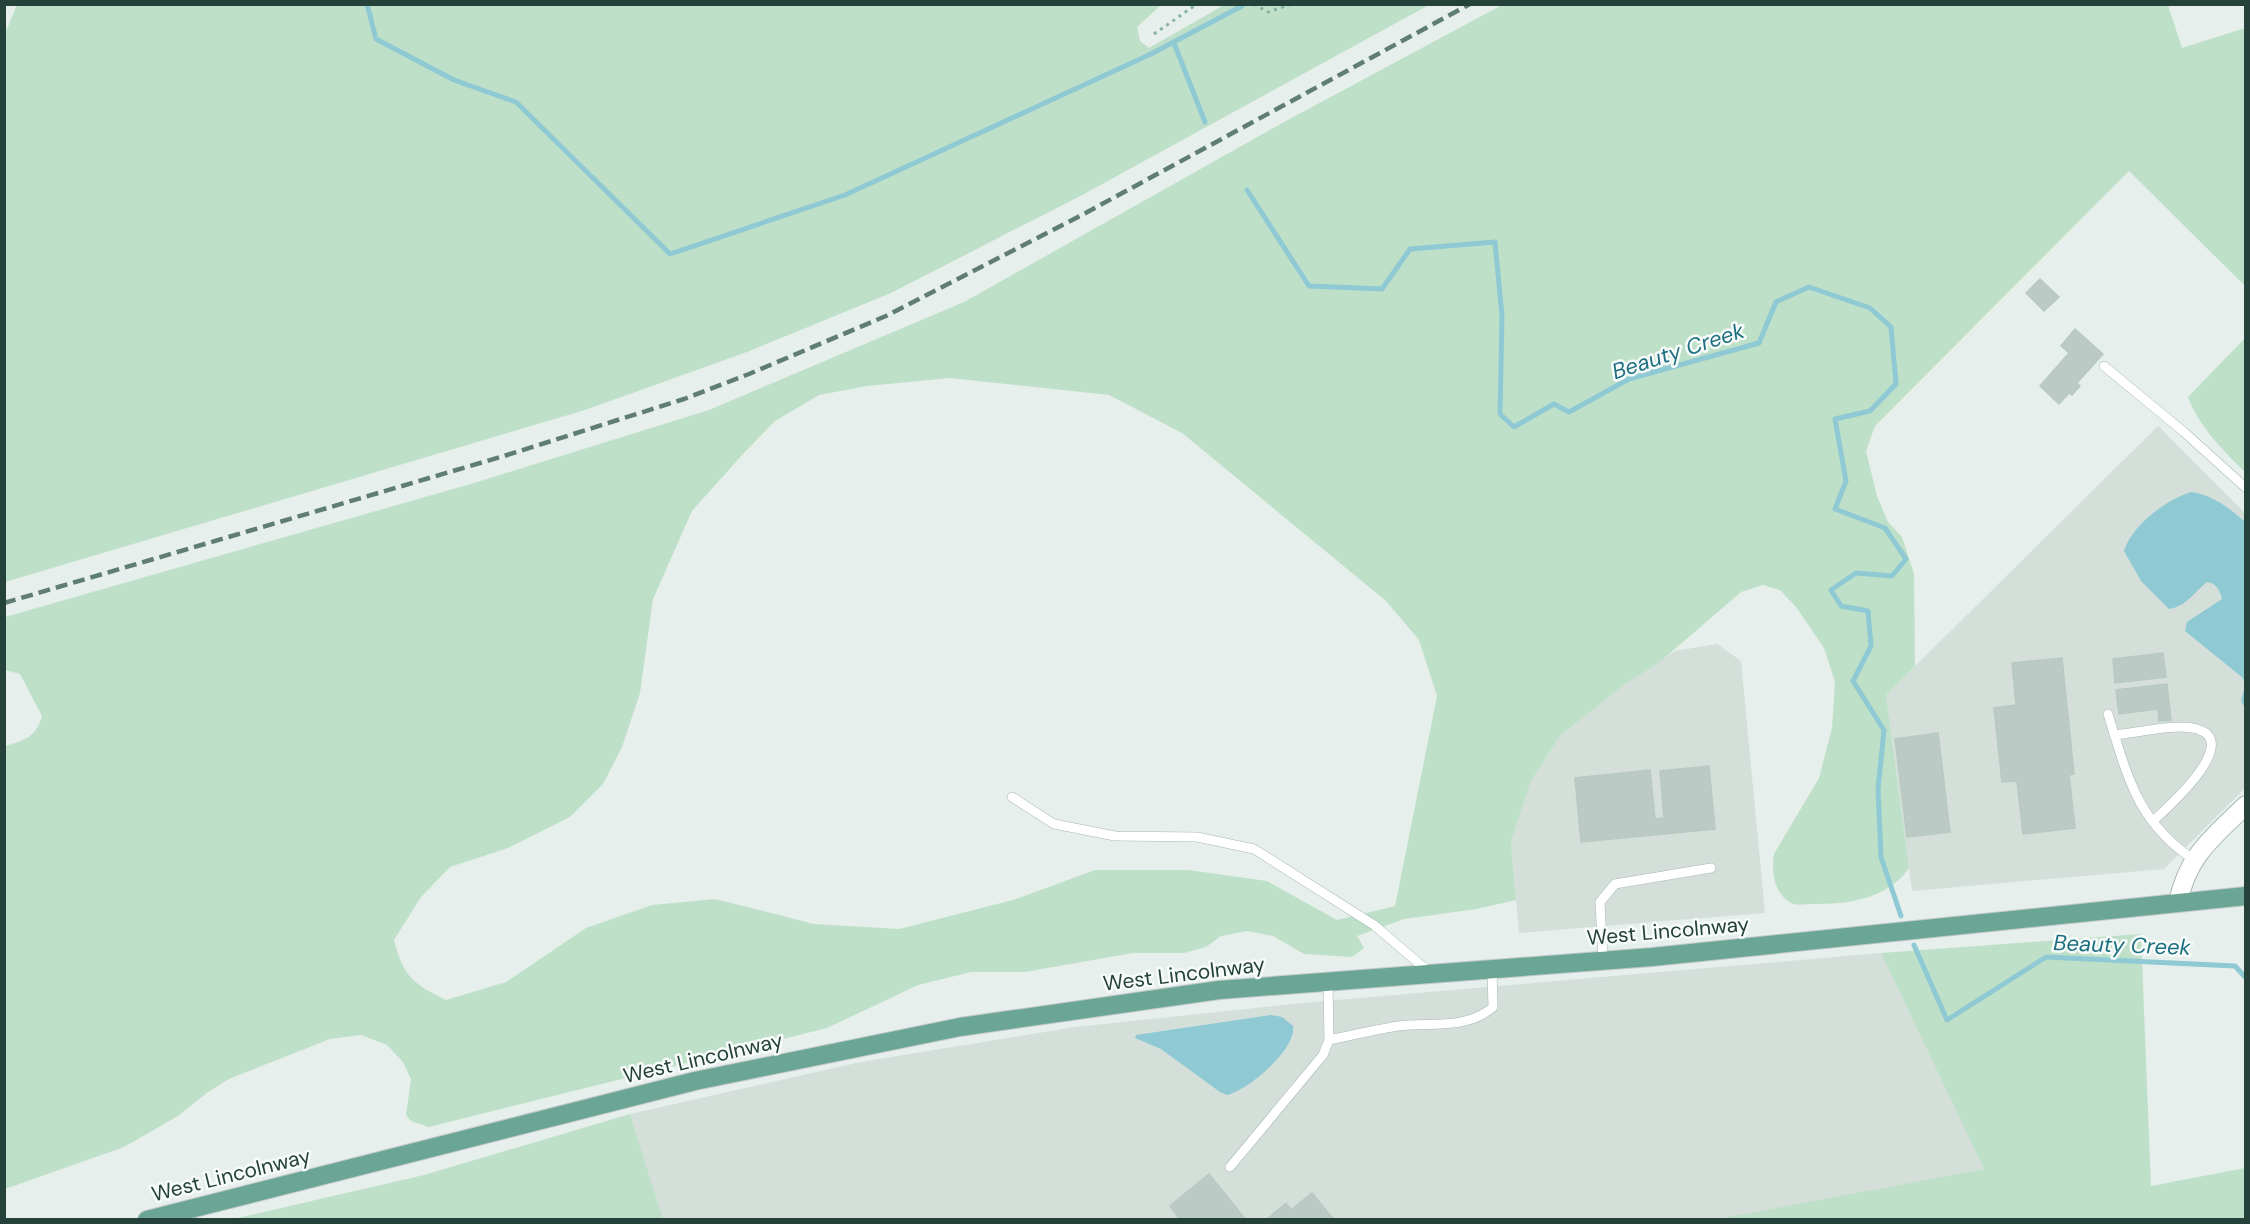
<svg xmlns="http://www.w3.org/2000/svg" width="2250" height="1224" font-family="'DM Sans',sans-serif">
	<rect width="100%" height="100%" fill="#e6efeb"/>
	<!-- built -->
	<path fill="#d4dfda" d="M2158 426 2245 513V788L2164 869 1912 891 1886 695Z
		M1717 644 1741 661 1765 913 1519 933 1511 842 1531 781 1560 736 1624 685 1675 651Z
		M1881 953 1985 1169 1718 1220H663L630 1114 861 1062 1075 1027 1302 1003Z"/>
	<!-- green -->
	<path fill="#bfe0c8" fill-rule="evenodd" d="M17 5H1161L1137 27 1140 41 1149 48 1224 5H1429L1084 194 891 293 747 352 585 410 5 582 4 36Z
		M1502 5H2168L2182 48 2245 28V286L2129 171 1875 426 1866 451 1877 496 1888 522 1902 537 1914 574 1915 666 1886 695 1909 868C1887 899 1850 904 1814 904 1807 904 1797 906 1791 903 1774 894 1771 871 1774 854L1819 778 1832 728 1835 682 1824 648 1796 607 1780 590 1763 585 1741 592 1661 661 1624 685 1560 736 1531 781 1511 842 1516 900 1477 909 1404 919 1357 936 1364 948 1352 957 1304 954 1273 936 1247 931 1221 936 1206 947 1184 953H1133L1025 972H971L918 985 827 1028 429 1127 411 1121 406 1115 411 1079 403 1062 387 1045 361 1035 330 1039 229 1079 208 1092 178 1116 124 1147 5 1189V746C24 741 37 736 42 716L20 674 5 670V617L474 483 709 410 964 302 1284 122ZM950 378 1109 395 1182 433 1386 601 1419 640 1437 696 1395 906 1337 920 1267 881 1188 870H1095L1013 900 899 929 814 924 715 899 652 905 586 928 506 982 446 1000C413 984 403 976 394 940L421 897 450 867 508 848 570 817 603 784 622 747 640 693 653 599 692 511 743 454 775 421 819 395 867 386Z
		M2245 338V472C2222 449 2200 428 2188 397Z
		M2141 934 2151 1186 2245 1168V1217L2236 1220 1718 1219 1984 1169 1881 953Z
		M630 1114 663 1219H233L424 1175Z"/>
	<!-- water -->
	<path fill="#8ec9d4" d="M2191 492C2211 494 2231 509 2245 522V708L2241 701 2245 686 2243 678 2185 631 2187 622 2222 599C2220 590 2216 583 2207 582 2194 592 2187 606 2169 609L2141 581 2124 551C2132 525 2166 500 2191 492Z
		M1271 1015 1282 1017 1293 1026C1297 1049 1248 1090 1227 1095L1220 1092 1161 1049 1135 1038 1136 1035Z"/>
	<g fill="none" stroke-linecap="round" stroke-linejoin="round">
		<!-- stream -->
		<path stroke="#8ec9d4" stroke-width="5" d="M367 4 376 39 454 80 516 102 670 254 845 195 1151 54 1242 6
			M1174 43 1205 122
			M1247 190 1309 286 1382 289 1410 249 1495 242 1502 316 1500 414 1514 427 1554 404 1569 412 1629 379 1759 343 1776 302 1809 287 1870 308 1891 327 1896 384 1870 411 1835 419 1846 481 1835 509 1885 528 1906 559 1892 576 1856 573 1831 590 1841 606 1868 611 1871 646 1853 681 1884 730 1878 789 1881 857 1901 916
			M1914 945 1947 1020 2046 957 2235 966 2246 978"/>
	</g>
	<!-- building -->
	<path fill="#bbcac4" stroke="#b8c9c2" stroke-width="1.5" d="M2040 279 2059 297 2044 311 2026 293Z
		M2075 329 2103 354 2077 383 2080 386 2072 395 2069 393 2059 404 2040 386 2069 353 2061 346Z
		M2163 653 2166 677 2115 683 2113 659Z
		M2062 658 2074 774 2069 775 2075 828 2023 834 2017 781 2002 782 1994 708 2016 705 2012 663Z
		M2167 684 2171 720 2159 721 2158 709 2119 714 2116 690Z
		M1938 733 1950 832 1907 837 1895 739Z
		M1709 766 1715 829 1581 842 1575 778 1650 770 1655 819 1664 818 1660 771Z
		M1209 1174 1246 1220H1180L1170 1206Z
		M1312 1193 1334 1220H1266L1286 1203 1291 1210Z"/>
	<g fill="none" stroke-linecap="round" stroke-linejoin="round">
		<defs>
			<path id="service" d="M2104 366 2184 432 2246 488
				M2108 714C2127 775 2137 822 2193 859
				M2114 735C2137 733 2176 723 2197 729 2243 742 2165 810 2153 821
				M1012 797 1054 824 1115 836 1197 837 1254 849 1374 925 1429 972
				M1603 960 1600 902 1615 884 1711 868
				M1329 1040C1352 1035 1375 1030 1398 1026 1430 1022 1467 1030 1493 1007L1492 969
				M1230 1167 1323 1055 1329 1040 1328 982"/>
			<path id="minor" d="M2178 903C2187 856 2213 837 2246 805"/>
			<path id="primary" d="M147 1220 695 1081 960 1027 1219 990 1652 957 2246 896"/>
		</defs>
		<!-- service casing -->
		<use href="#service" stroke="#a8b8b2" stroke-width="10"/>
		<!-- minor casing -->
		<use href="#minor" stroke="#a8b8b2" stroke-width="20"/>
		<!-- primary casing -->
		<use href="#primary" stroke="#c2cac8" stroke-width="20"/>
		<!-- path -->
		<path stroke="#86b3a5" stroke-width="3" stroke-dasharray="3 4.5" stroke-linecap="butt" d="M1254 4 1268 12 1292 4
			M1154 34 1197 4"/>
		<!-- service -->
		<use href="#service" stroke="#fff" stroke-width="9"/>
		<!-- minor -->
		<use href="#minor" stroke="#fff" stroke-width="18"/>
		<!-- primary -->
		<use href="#primary" stroke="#6aa596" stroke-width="18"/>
		<!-- rail -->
		<path stroke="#5f7d75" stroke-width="4.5" stroke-dasharray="12 6" stroke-linecap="butt" d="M4 603 504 456 684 399 749 374 886 316 1080 216 1470 4"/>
	</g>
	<g text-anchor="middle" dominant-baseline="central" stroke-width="5" stroke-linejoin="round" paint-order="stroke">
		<!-- street labels -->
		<g font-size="21" fill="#24423a" stroke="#f7fbf9">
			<text transform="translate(1668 931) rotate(-5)">West Lincolnway</text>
			<text transform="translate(1184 974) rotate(-7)">West Lincolnway</text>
			<text transform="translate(703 1058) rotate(-13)">West Lincolnway</text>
			<text transform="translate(231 1175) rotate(-14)">West Lincolnway</text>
		</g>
		<!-- water labels -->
		<g font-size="22" font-style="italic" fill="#1c6f80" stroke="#f7fbf9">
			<text transform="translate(1678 351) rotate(-18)">Beauty Creek</text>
			<text transform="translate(2122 945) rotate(2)">Beauty Creek</text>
		</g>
	</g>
	<!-- border -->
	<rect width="2250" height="1224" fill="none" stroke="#24423a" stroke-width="12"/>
</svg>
